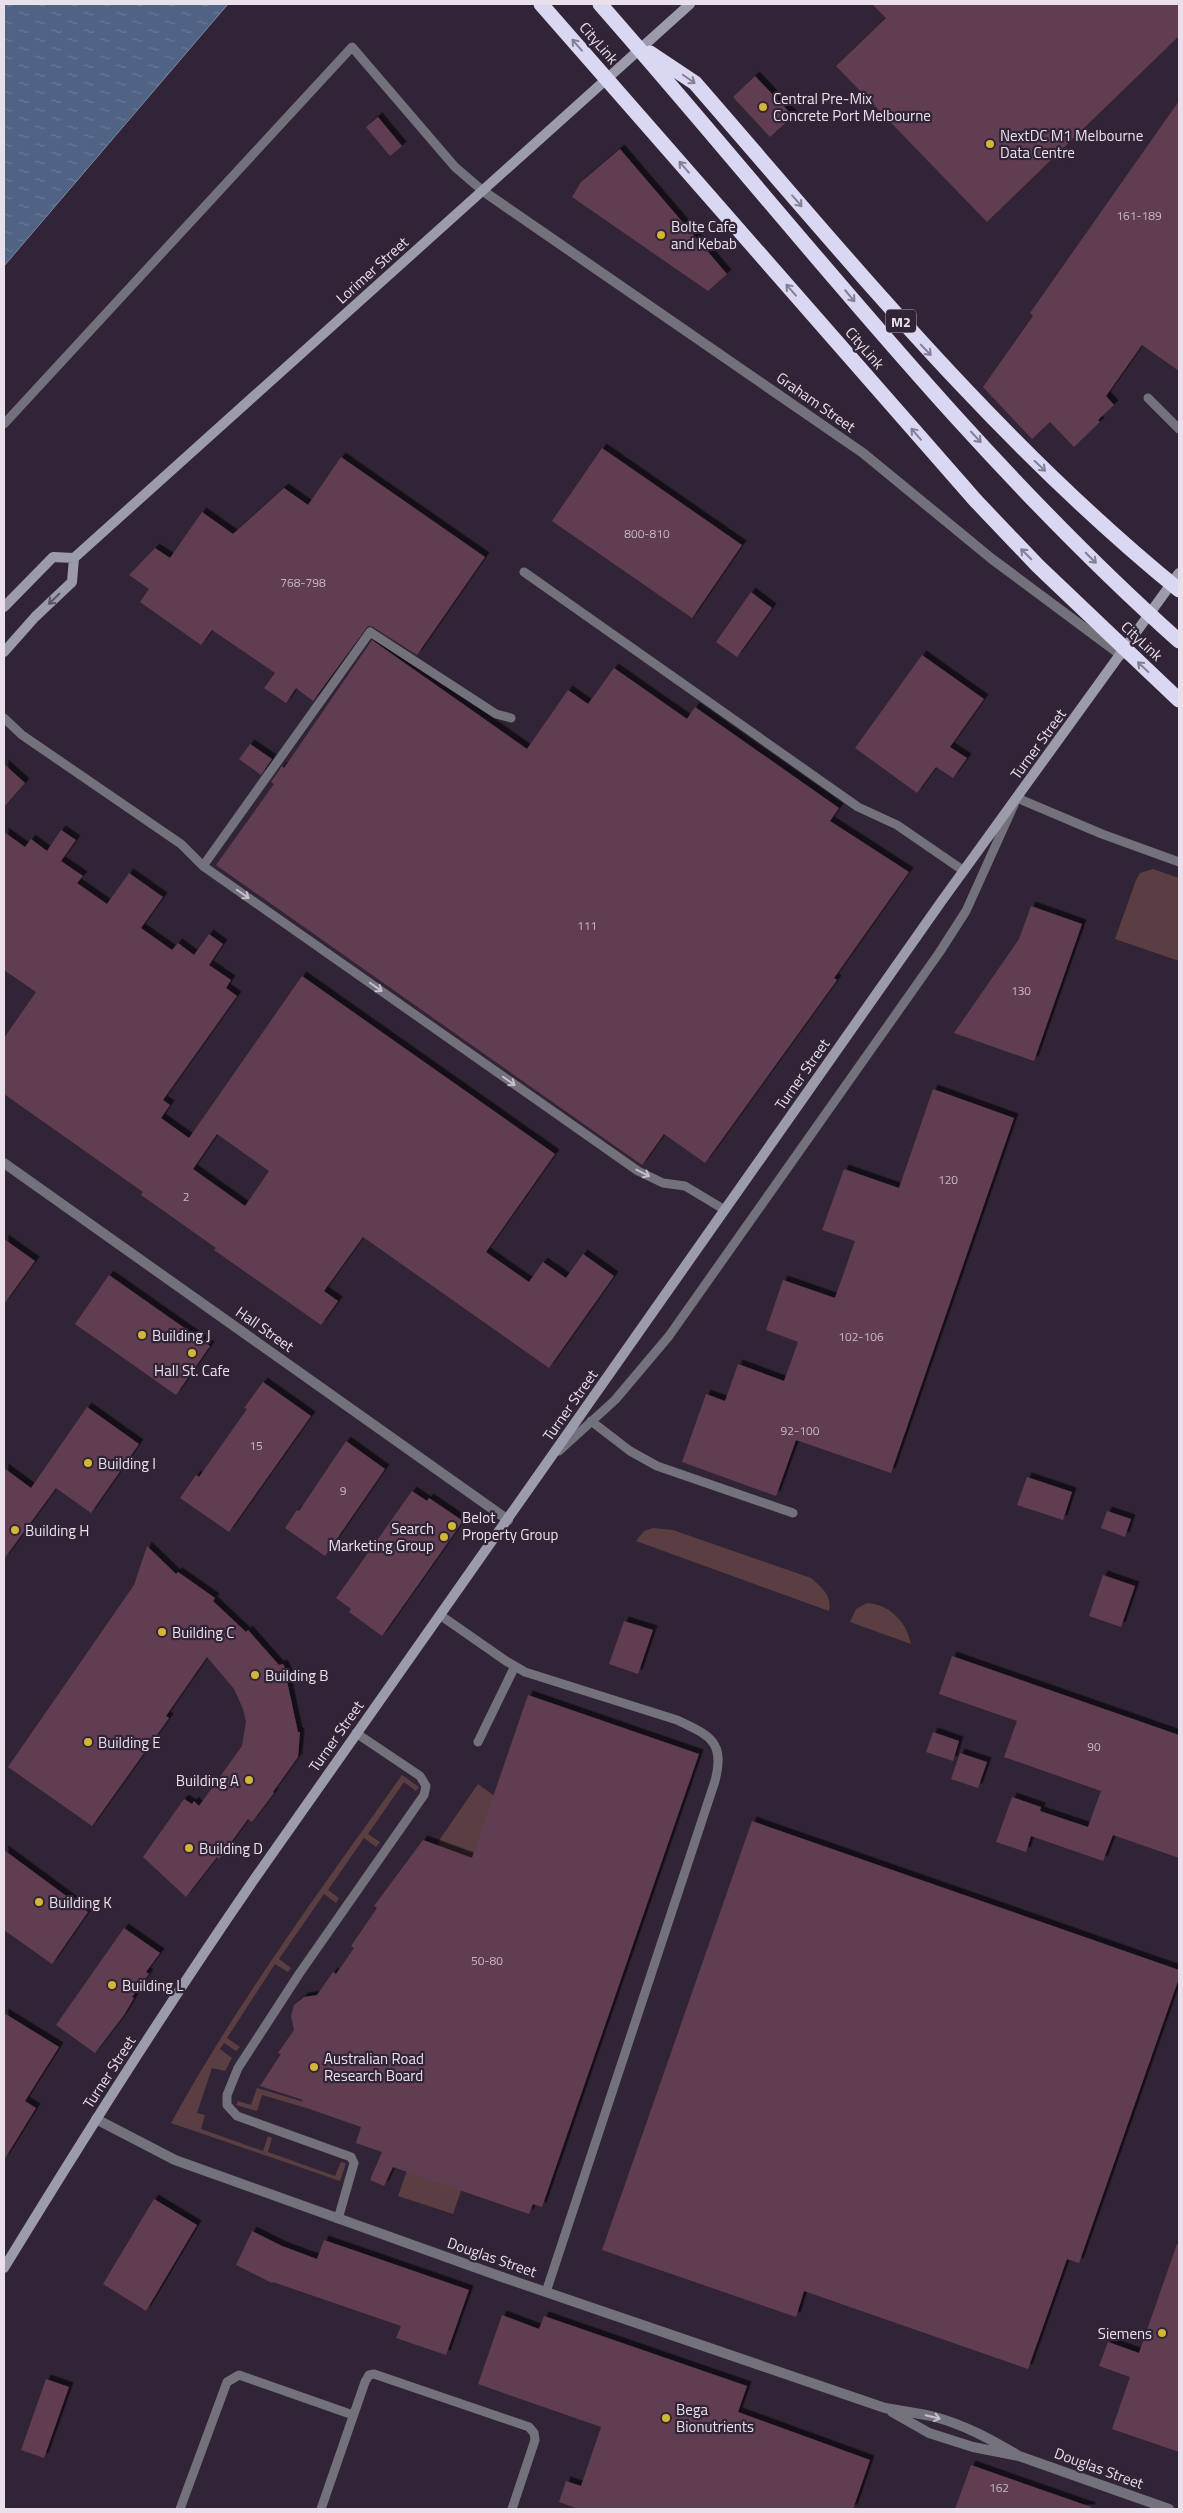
<svg xmlns="http://www.w3.org/2000/svg" width="1183" height="2513" font-family="'Titillium Web',sans-serif">
	<defs>
		<pattern id="water-ripples" width="26" height="14" patternUnits="userSpaceOnUse" patternTransform="scale(1.25)"><rect width="26" height="14" fill="#506385"/><path d="M2 4q2-2 4 0t4 0M15 11q2-2 4 0t4 0" fill="none" stroke="#697996"/></pattern>
		<filter id="shadow"><feDropShadow dx="4.5" dy="-4.5" stdDeviation="0" flood-color="#0009"/></filter>
	</defs>
	<rect width="100%" height="100%" fill="#312436"/>
	<!-- green -->
	<path fill="#5b3e41" d="M1153 869 1179 878V961L1115 939 1136 880 1140 873Z
		M653 1528 673 1530 811 1578C822 1588 832 1595 829 1611L636 1541 644 1531Z
		M867 1603C889 1604 907 1622 911 1644L850 1622 856 1609Z
		M402 1775 419 1787 416 1791 404 1782 368 1834 380 1842 376 1847 364 1838 328 1890 339 1898 336 1903 324 1894 279 1959 291 1968 288 1972 275 1964 227 2038 240 2047 236 2051 224 2043 220 2049 232 2058 225 2071 212 2068 197 2113 205 2115 201 2129 263 2151 268 2136 272 2138 268 2152 335 2176 341 2162 346 2163 340 2181 171 2123C238 2001 321 1889 402 1775Z
		M478 1784 496 1797 474 1861 438 1848 440 1839Z
		M257 2088 304 2102 303 2107 262 2095 257 2111 236 2105 238 2101 251 2105Z
		M407 2170 462 2188 453 2214 398 2196Z"/>
	<!-- water -->
	<path fill="url(#water-ripples)" stroke="#7e88a4" d="M4 4H228L4 266Z"/>
	<!-- building -->
	<path fill="#613c51" fill-rule="evenodd" filter="url(#shadow)" d="M872 4H1179V36L987 222 836 66 886 18Z
		M755 76 793 116 770 137 733 97Z
		M1179 101V371L1142 345 1106 396 1114 405 1098 420 1100 422 1074 447 1050 422 1032 439 983 387 1033 316 1030 313Z
		M378 117 402 146 390 156 366 127Z
		M620 149 727 274 708 291 572 197 581 182Z
		M602 448 742 545 692 618 552 521Z
		M341 457 485 557 417 655 373 627 368 626 313 701 296 688 286 703 264 688 275 673 212 630 201 645 140 602 149 589 129 575 155 548 170 558 202 512 233 534 284 488 308 505Z
		M751 592 772 608 737 657 716 642Z
		M372 640 527 749 568 690 588 704 614 668 687 719 695 707 839 808 830 821 909 872 834 978 837 980 705 1163 664 1134 642 1165 216 865 274 784 271 782 282 766 284 768Z
		M922 655 984 699 950 747 967 758 953 778 936 767 917 793 855 748Z
		M250 744 272 759 261 775 239 759Z
		M4 764 25 783 4 807Z
		M61 830 76 840 61 861 83 876 77 883 107 904 129 873 163 897 141 928 172 950 178 943 194 955 209 934 223 944 209 965 231 980 226 988 237 996 163 1100 170 1105 161 1118 189 1138 302 976 555 1154 486 1252 529 1282 543 1262 566 1278 583 1254 614 1276 549 1368 363 1237 324 1291 338 1301 321 1325 214 1250 216 1248 141 1195 143 1192 4 1094V1038L36 992 4 970V832L25 847 31 839 47 851ZM217 1134 269 1171 245 1206 193 1169Z
		M1031 906 1082 924 1034 1061 954 1033 1019 939Z
		M933 1089 1014 1118 891 1473 796 1440 776 1496 682 1462 706 1394 725 1401 738 1364 784 1381 798 1342 766 1330 783 1280 835 1298 855 1241 822 1230 844 1169 899 1188Z
		M4 1239 35 1261 4 1304Z
		M109 1275 210 1346 176 1395 75 1324Z
		M263 1382 311 1416 229 1532 180 1498 196 1475 199 1477 247 1409 244 1408Z
		M87 1407 139 1444 91 1513 56 1488 4 1559V1468L31 1488Z
		M346 1441 385 1469 325 1556 285 1528 297 1510 299 1511Z
		M1027 1477 1072 1492 1063 1520 1017 1505Z
		M412 1491 427 1501 429 1498 463 1521 382 1636 349 1612 351 1609 336 1598Z
		M1107 1511 1131 1519 1125 1537 1101 1528Z
		M147 1546 176 1574 178 1572 215 1598 213 1601 246 1632 248 1630 279 1665 283 1664 291 1680 287 1681 298 1732H300L298 1757 273 1792 274 1793 252 1822 248 1819 219 1859 217 1857 186 1897 143 1857 184 1799 192 1804 194 1801 199 1806 242 1746 246 1722 243 1709 234 1689 207 1657 166 1716 169 1718 92 1826 8 1767 134 1585Z
		M1103 1575 1135 1586 1121 1627 1089 1616Z
		M624 1621 653 1630 638 1674 609 1664Z
		M952 1656 1179 1735V1858L1113 1835 1103 1861 1031 1836 1026 1852 996 1842 1012 1797 1041 1807 1040 1811 1088 1827 1101 1791 1004 1757 1017 1721 939 1694Z
		M528 1695 699 1754 542 2207 533 2204 529 2214 393 2167 384 2186 370 2180 382 2152 356 2143 361 2127 301 2106 303 2100 260 2086 281 2054 278 2053 294 2030 291 2016 294 2005 304 1997 317 1995 333 1972 336 1974 354 1948 351 1946 377 1908 374 1906 423 1840 472 1858Z
		M933 1732 959 1741 953 1761 926 1752Z
		M960 1753 987 1762 978 1788 951 1779Z
		M752 1821 1179 1970V1978L1079 2263 1067 2259 1028 2369 804 2291 796 2317 602 2250Z
		M4 1850 88 1912 52 1964 4 1930Z
		M124 1928 160 1953 146 1972 149 1974 132 1997 134 1998 124 2015 95 2053 56 2025Z
		M4 2013 59 2047 25 2101 36 2108 4 2160Z
		M154 2199 197 2225 146 2311 103 2284Z
		M252 2231 282 2246 317 2259 324 2240 469 2290 446 2355 396 2338 401 2326 273 2282 272 2283 236 2265Z
		M1177 2244H1179V2452L1112 2429 1130 2377 1099 2366 1108 2342 1139 2353Z
		M502 2315 539 2329 544 2316 747 2386 738 2412 870 2460 853 2509H579L559 2502 566 2481 581 2486 601 2427 478 2384Z
		M46 2379 69 2387 44 2458 21 2450Z
		M971 2465 1091 2507 1090 2509H955Z"/>
	<g fill="none" stroke-linecap="round" stroke-linejoin="round">
		<!-- lane -->
		<path stroke="#73727c" stroke-width="9" d="M1148 398 1179 429
			M4 424 352 47 455 167 483 191
			M524 572 858 807 897 825 964 871
			M4 718 22 735 181 844 203 866 638 1171 663 1183 685 1186 725 1210
			M203 866 370 632 496 714 511 718
			M591 1421 630 1451 657 1466 793 1513
			M559 1451 615 1400 669 1336 889 1024 939 953 966 911 1017 798 1102 834 1179 862
			M440 1615 506 1661 525 1672 677 1720C711 1736 725 1742 715 1781L546 2292
			M478 1742 515 1666
			M338 2219 354 2163 351 2157 237 2116 227 2105V2095L238 2068 299 1974 424 1795 426 1786 420 1776 356 1733
			M180 2509 227 2382 239 2375 353 2415
			M321 2509 365 2382 369 2375 374 2374 529 2427 534 2433 535 2440 512 2509"/>
		<!-- street -->
		<path stroke="#73727c" stroke-width="10" d="M483 191 863 453 992 559 1121 655
			M4 1163 508 1520
			M96 2119 175 2160 502 2277 885 2408C901 2411 919 2413 935 2417 965 2425 992 2440 1019 2456
			M892 2412 929 2433 973 2447 1019 2456 1169 2509"/>
		<!-- secondary -->
		<path stroke="#9c9bab" stroke-width="10" d="M4 607 53 557 74 558
			M4 652 35 617 72 582 74 558 690 4
			M4 2268C84 2137 166 2007 253 1881L941 902 1179 573"/>
		<!-- highway -->
		<path stroke="#d9d7f1" stroke-width="15" d="M541 4 976 501 1038 566 1179 700
			M600 4C789 219 965 450 1179 641
			M650 53 695 83C849 260 997 442 1179 590"/>
	</g>
	<!-- one-way arrows -->
	<defs><path id="oneway-shaft" d="M-6 0H5M1.5-3L5.5 0L1.5 3" fill="none" stroke-width="1.6" stroke-linecap="round" stroke-linejoin="round" transform="scale(1.25)"/></defs>
	<g stroke="#857e94">
		<use href="#oneway-shaft" transform="translate(577 45) rotate(-131)"/>
		<use href="#oneway-shaft" transform="translate(689 79) rotate(35)"/>
		<use href="#oneway-shaft" transform="translate(684 167) rotate(-131)"/>
		<use href="#oneway-shaft" transform="translate(797 201) rotate(49)"/>
		<use href="#oneway-shaft" transform="translate(791 290) rotate(-131)"/>
		<use href="#oneway-shaft" transform="translate(850 296) rotate(50)"/>
		<use href="#oneway-shaft" transform="translate(926 350) rotate(46)"/>
		<use href="#oneway-shaft" transform="translate(916 434) rotate(-131)"/>
		<use href="#oneway-shaft" transform="translate(976 437) rotate(47)"/>
		<use href="#oneway-shaft" transform="translate(1040 466) rotate(43)"/>
		<use href="#oneway-shaft" transform="translate(1026 554) rotate(-135)"/>
		<use href="#oneway-shaft" transform="translate(1091 558) rotate(45)"/>
		<use href="#oneway-shaft" transform="translate(1143 667) rotate(-137)"/>
	</g>
	<use stroke="#5c5465" href="#oneway-shaft" transform="translate(54 599) rotate(136)"/>
	<g stroke="#c6bfca">
		<use href="#oneway-shaft" transform="translate(243 894) rotate(35)"/>
		<use href="#oneway-shaft" transform="translate(376 987) rotate(35)"/>
		<use href="#oneway-shaft" transform="translate(509 1081) rotate(35)"/>
		<use href="#oneway-shaft" transform="translate(643 1173) rotate(27)"/>
		<use href="#oneway-shaft" transform="translate(933 2417) rotate(13)"/>
	</g>
	<!-- markers -->
	<g fill="#d4b635" stroke="#312436" stroke-width="2">
		<circle cx="763" cy="107" r="5"/>
		<circle cx="990" cy="144" r="5"/>
		<circle cx="661" cy="235" r="5"/>
		<circle cx="142" cy="1335" r="5"/>
		<circle cx="192" cy="1353" r="5"/>
		<circle cx="88" cy="1463" r="5"/>
		<circle cx="452" cy="1526" r="5"/>
		<circle cx="15" cy="1530" r="5"/>
		<circle cx="444" cy="1537" r="5"/>
		<circle cx="162" cy="1632" r="5"/>
		<circle cx="255" cy="1675" r="5"/>
		<circle cx="88" cy="1742" r="5"/>
		<circle cx="249" cy="1780" r="5"/>
		<circle cx="189" cy="1848" r="5"/>
		<circle cx="39" cy="1902" r="5"/>
		<circle cx="112" cy="1985" r="5"/>
		<circle cx="314" cy="2067" r="5"/>
		<circle cx="1162" cy="2333" r="5"/>
		<circle cx="666" cy="2418" r="5"/>
	</g>
	<g text-anchor="middle" dominant-baseline="central" stroke-width="4.5" stroke-linejoin="round" paint-order="stroke">
		<!-- number labels -->
		<g font-size="12" fill="#c7b7c5">
			<text x="1139" y="215">161-189</text>
			<text x="647" y="533">800-810</text>
			<text x="303" y="582">768-798</text>
			<text x="587" y="925">111</text>
			<text x="1021" y="990">130</text>
			<text x="948" y="1179">120</text>
			<text x="186" y="1196">2</text>
			<text x="861" y="1336">102-106</text>
			<text x="800" y="1430">92-100</text>
			<text x="256" y="1445">15</text>
			<text x="343" y="1490">9</text>
			<text x="1094" y="1746">90</text>
			<text x="487" y="1960">50-80</text>
			<text x="999" y="2487">162</text>
		</g>
		<!-- shield labels -->
		<rect fill="#312436" stroke="#b2a8b5" stroke-width="1" x="886" y="309.5" width="30" height="23" rx="4"/>
		<g font-size="14" font-weight="bold" fill="#e9e0ec">
			<text x="901" y="321">M2</text>
		</g>
		<!-- street labels -->
		<g font-size="15" fill="#e9e0ec" stroke="#312436">
			<text transform="translate(599 43) rotate(49)">CityLink</text>
			<text transform="translate(372 270) rotate(-42)">Lorimer Street</text>
			<text transform="translate(865 348) rotate(49)">CityLink</text>
			<text transform="translate(816 402) rotate(35)">Graham Street</text>
			<text transform="translate(1142 641) rotate(43)">CityLink</text>
			<text transform="translate(1038 744) rotate(-54)">Turner Street</text>
			<text transform="translate(802 1074) rotate(-55)">Turner Street</text>
			<text transform="translate(265 1329) rotate(35)">Hall Street</text>
			<text transform="translate(570 1405) rotate(-55)">Turner Street</text>
			<text transform="translate(336 1736) rotate(-55)">Turner Street</text>
			<text transform="translate(109 2072) rotate(-57)">Turner Street</text>
			<text transform="translate(492 2257) rotate(19)">Douglas Street</text>
			<text transform="translate(1099 2468) rotate(20)">Douglas Street</text>
		</g>
		<!-- poi labels -->
		<g font-size="15" fill="#e9e0ec" stroke="#312436" text-anchor="start">
			<text x="773" y="98">Central Pre-Mix<tspan x="773" dy="17">Concrete Port Melbourne</tspan></text>
			<text x="1000" y="135">NextDC M1 Melbourne<tspan x="1000" dy="17">Data Centre</tspan></text>
			<text x="671" y="226">Bolte Cafe<tspan x="671" dy="17">and Kebab</tspan></text>
			<text x="152" y="1335">Building J</text>
			<text x="192" y="1370" text-anchor="middle">Hall St. Cafe</text>
			<text x="98" y="1463">Building I</text>
			<text x="462" y="1517">Belot<tspan x="462" dy="17">Property Group</tspan></text>
			<text x="434" y="1528" text-anchor="end">Search<tspan x="434" dy="17">Marketing Group</tspan></text>
			<text x="25" y="1530">Building H</text>
			<text x="172" y="1632">Building C</text>
			<text x="265" y="1675">Building B</text>
			<text x="98" y="1742">Building E</text>
			<text x="239" y="1780" text-anchor="end">Building A</text>
			<text x="199" y="1848">Building D</text>
			<text x="49" y="1902">Building K</text>
			<text x="122" y="1985">Building L</text>
			<text x="324" y="2058">Australian Road<tspan x="324" dy="17">Research Board</tspan></text>
			<text x="1152" y="2333" text-anchor="end">Siemens</text>
			<text x="676" y="2409">Bega<tspan x="676" dy="17">Bionutrients</tspan></text>
		</g>
	</g>
	<!-- border -->
	<rect width="1183" height="2513" fill="none" stroke="#e9e0ec" stroke-width="10"/>
</svg>
